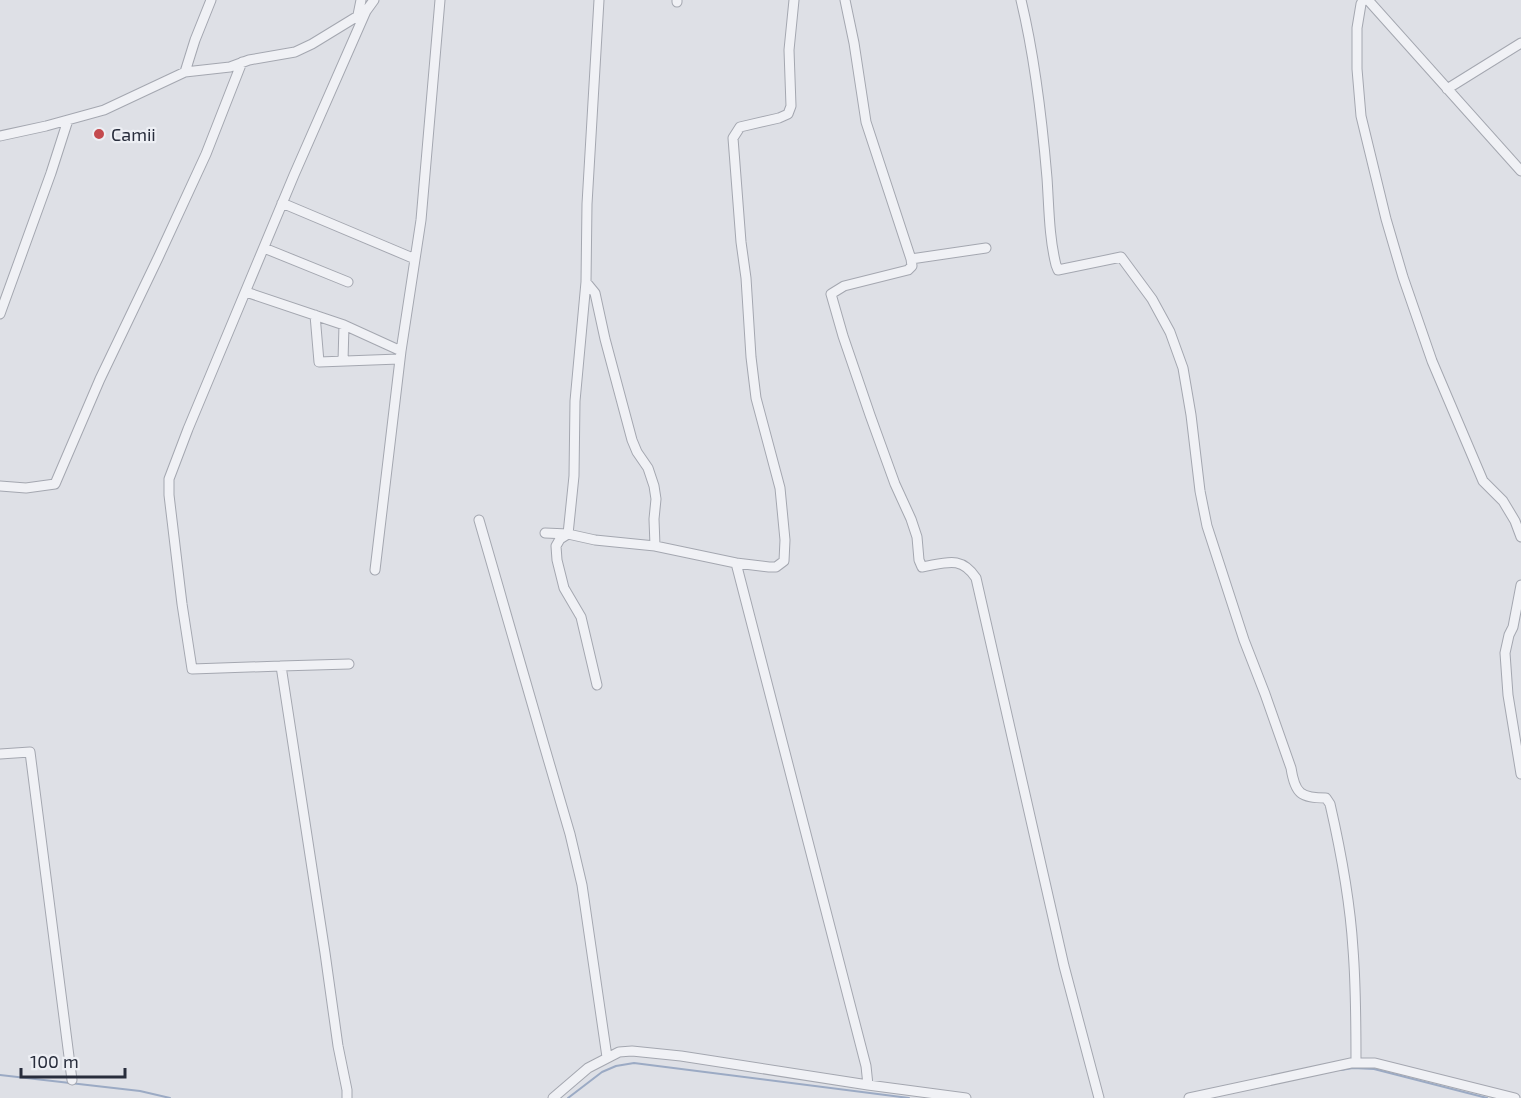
<svg xmlns="http://www.w3.org/2000/svg" width="1521" height="1098" font-family="'Exo 2',sans-serif">
	<rect width="100%" height="100%" fill="#dee0e6"/>
	<g fill="none" stroke-linecap="round" stroke-linejoin="round">
		<!-- stream -->
		<path stroke="#9baac4" stroke-width="2" d="M1341 1070 1353 1068 1374 1069 1487 1098
			M0 1075 140 1091 170 1098
			M568 1098 602 1072 616 1066 634 1063 909 1098"/>
		<defs>
			<path id="minor" d="M677 0V2
				M794 0 789 50 791 106 788 114 779 118 740 127 733 138 741 242 746 278 751 357 756 398 780 488 785 540 784 561 776 567H769L736 563 866 1066 868 1085
				M845 0 854 43 866 122 911 259 912 266 908 270 844 286 831 294 843 336 870 415 895 484 911 519 917 537 919 560 922 567C946 563 961 555 976 578L1064 966 1099 1098
				M1021 0C1035 58 1042 119 1047 178 1049 207 1049 237 1056 265L1058 270 1121 257 1152 299 1170 332 1183 368 1191 415 1200 491 1207 526 1244 640 1265 694 1291 768C1295 794 1301 798 1326 798L1330 804C1341 852 1350 900 1353 949 1356 987 1356 1025 1356 1063
				M1363 0 1361 4 1357 28V69L1361 116 1386 219 1403 277 1432 361 1483 481 1503 501 1515 521 1521 537
				M1368 0 1521 171
				M358 15 361 0
				M185 72 195 40 211 0
				M1447 89 1521 43
				M0 136 46 126 104 110 185 72 230 67 249 60 295 52 312 44 366 11 374 0
				M282 203 415 259
				M264 248 348 282
				M911 259 986 248
				M586 282 587 204 599 0
				M246 292 344 325 401 351 421 220 440 0
				M0 314 51 173 68 120
				M315 315 319 362 399 359
				M343 361 344 325
				M0 486 26 488 55 484 100 379 158 258 206 154 242 62
				M479 520 544 745 570 834 582 885 607 1057
				M545 533 568 534 560 539 556 546 557 560 564 588 581 617 597 685
				M655 546 654 519 656 499 654 486 648 468 637 452 632 440 605 339 595 293 586 282 575 401 574 476 568 534 595 540 655 546 736 563
				M375 570 401 351
				M1521 585 1513 627 1509 635 1505 653 1508 695 1521 774
				M281 666 192 669 182 604 169 495V479L188 429 294 175 366 11
				M0 754 30 752 72 1080
				M347 1098V1090L338 1046 325 953 281 666 349 664
				M553 1098 588 1068 619 1052 632 1051 681 1056 868 1085 966 1098
				M1189 1098 1351 1063H1375L1515 1098"/>
		</defs>
		<!-- minor casing -->
		<use href="#minor" stroke="#a4a7b0" stroke-width="11"/>
		<!-- minor -->
		<use href="#minor" stroke="#f0f1f5" stroke-width="9"/>
	</g>
	<!-- markers -->
	<circle fill="#c44a4e" stroke="#edeff4" stroke-width="2" cx="99" cy="134" r="6"/>
	<g text-anchor="middle" dominant-baseline="central" stroke-width="4.5" stroke-linejoin="round" paint-order="stroke">
		<!-- poi labels -->
		<g font-size="18" fill="#282d3c" stroke="#edeff4" text-anchor="start">
			<text x="111" y="134">Camii</text>
		</g>
	</g>
	<!-- scale -->
	<path d="M21 1068v9h104v-9" fill="none" stroke="#282d3c" stroke-width="3"/>
	<text x="30" y="1068" font-size="18" fill="#282d3c" stroke="#edeff4" stroke-width="4.5" paint-order="stroke">100 m</text>
</svg>
